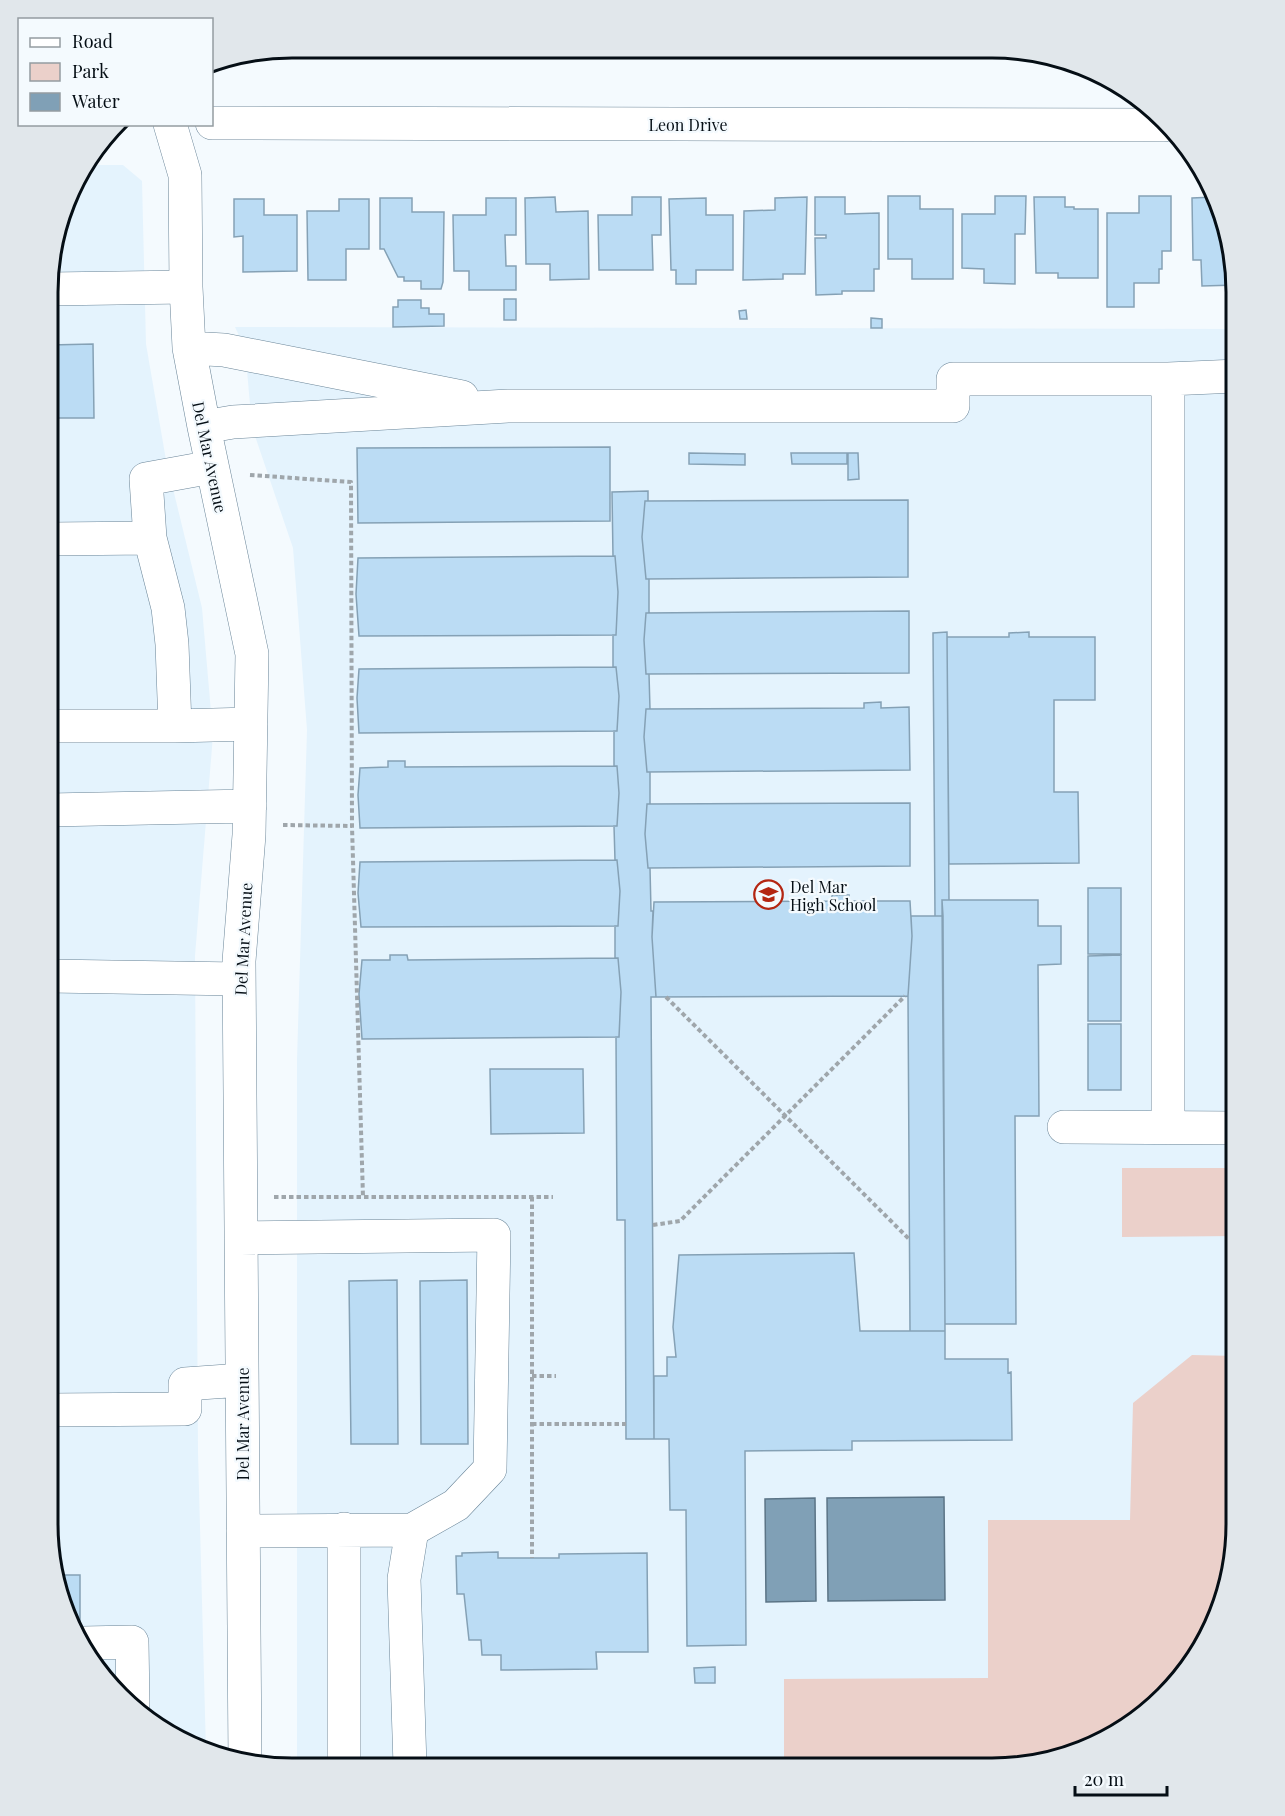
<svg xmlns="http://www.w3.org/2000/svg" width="1285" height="1816" font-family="'Playfair Display',serif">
	<rect width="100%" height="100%" fill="#f4fafe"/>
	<!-- built -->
	<path fill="#e4f3fd" d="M85 165H123L142 181 146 344 166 460 202 608 213 735 195 956 198 1452 206 1751 199 1750 144 1718 73 1632 48 1524 50 260 81 170Z
		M235 327 1237 329 1236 1540 1224 1603 1196 1660 1154 1708 1101 1743 993 1768 297 1766V1060L307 730 293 548 252 427 245 348Z"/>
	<!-- green -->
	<path fill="#ebd0ca" d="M1122 1168H1237V1236L1122 1237Z
		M1192 1355 1237 1356 1236 1540 1224 1603 1196 1660 1154 1708 1101 1743 993 1768 784 1767V1679L988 1678V1520H1130L1133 1403Z"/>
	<!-- water -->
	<path fill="#80a0b6" stroke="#5b7486" stroke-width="1.5" d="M944 1497 945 1600 828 1601 827 1498Z
		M815 1498 816 1601 766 1602 765 1499Z"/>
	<!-- building -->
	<path fill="#bbdcf4" stroke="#85a1b5" stroke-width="1.5" d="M823 50H840V52H823Z
		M888 196H920V209H953V279H912V259H888Z
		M995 196H1026L1025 234H1015V284L984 283V269L962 268V214H995Z
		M1139 196H1171V251H1162V269H1159V283H1134V307H1107V213H1139Z
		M555 197 556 212 588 211 589 279 550 280V264H526L525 198Z
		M632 197H661V235H652L653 270H599L598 215H632Z
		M807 197 805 274H783V279L743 280 744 211 775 210V198Z
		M815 197H845V214L879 213V269H874V291H842V294L816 295 815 238H826V235H815Z
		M1034 197H1065V207H1074V209H1098V278H1058V273H1036Z
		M1215 197 1236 285 1202 286 1201 260H1193L1192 198Z
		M380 198H412V212H444L443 282 441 289H421V281H404V277H398L384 249H380Z
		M486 198H516V235H505L506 266H516V290H469V271H454L453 215H486Z
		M706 198V215H733V270H696V284H676V270H671L669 199Z
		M234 199H264V215H297V271L243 272V236L234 237Z
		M339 199H369V249H346V280H308L307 211H339Z
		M504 299H516V320H504Z
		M398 300H421V308H429V314H444V326L393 327V307H398Z
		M746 310 747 319H740L739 311Z
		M871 318 882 319V328H871Z
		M93 344 94 418H50V345Z
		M610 447V521L358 523 357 448Z
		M689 453 745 454V465L689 464Z
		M791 453H847V464H792Z
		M848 453H858L859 479 848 480Z
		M648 491V501H645L642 537 646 579H649V613H646L644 640 646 674H649L650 709H646L644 737 647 772H650V804H647L645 834 648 868H650L651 911H653L652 937 656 997H651L654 1439H626L625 1220H617L616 1037H619L621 992 618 958H615V926H618L620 891 617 860H615L614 826H617L619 793 617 766H614V731H617L619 696 616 667H613V635H616L618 592 615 556H613L612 492Z
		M908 500V577L646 579 642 537 645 501Z
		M615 556 618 592 616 635 359 636 356 594 358 558Z
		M909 611V673L646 674 644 640 646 613Z
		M947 632 949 900H942L943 916H935L933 633Z
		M1029 632V637H1095V700H1054V792H1078L1079 863 949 864 947 637H1009V633Z
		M616 667 619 696 617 731 359 733 357 698 359 669Z
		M881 702V708L909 707 910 770 647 772 644 737 646 709 864 708V703Z
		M388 761H405V767L617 766 619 793 617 826 360 828 358 795 360 768 388 767Z
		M910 803V866L648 868 645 834 647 804Z
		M617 860 620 891 618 926 361 927 358 893 360 862Z
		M1088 888H1121V954H1088Z
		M832 895H849V901H910L912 936 908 996 656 997 652 937 654 902 832 901Z
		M942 900H1038V926H1061V964L1038 965 1039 1116H1015L1016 1324H945Z
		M911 916H943L945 1331H910L908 996 912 936Z
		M390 955H407L408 960 618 958 621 992 619 1037 362 1039 359 994 362 960H390Z
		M1121 955V1021H1088V956Z
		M1088 1024H1121V1090H1088Z
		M490 1069H583L584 1133 491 1134Z
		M854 1253 860 1331H945V1359H1008V1373L1011 1372 1012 1440 852 1441V1450L745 1451 746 1645 687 1646 686 1510H670L669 1439H654V1376H667V1357H676L673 1327 679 1255Z
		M397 1280 398 1444H351L349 1281Z
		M467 1280 468 1444H421L420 1281Z
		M498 1552V1558H559V1554L647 1553 648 1652H596L597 1669 501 1670V1655H482L481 1640H469L464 1594H457L456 1556H462V1553Z
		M60 1575H80V1633L73 1632Z
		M715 1667V1683H695L694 1668Z"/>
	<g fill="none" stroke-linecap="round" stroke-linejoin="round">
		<defs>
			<path id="minor" d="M212 123 1164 125
				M170 124 185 175 186 287 189 348 204 427 252 654 249 835 239 961 245 1762
				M50 289 186 287
				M189 348 224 350 462 397
				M1168 379V1128
				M204 427 233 422 508 406H953V379H1168L1237 376
				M50 539 150 538
				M49 726H175L251 724
				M175 726 172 644 168 608 150 538 146 479 212 467
				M49 810 250 806
				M49 976 239 979
				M1064 1127 1237 1128
				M241 1238 494 1235 490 1469 456 1505 412 1530 243 1531
				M48 1410 185 1409V1384L242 1380
				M344 1529V1766
				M83 1643 132 1642 133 1704
				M410 1766 404 1579 412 1530"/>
		</defs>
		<!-- minor casing -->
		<use href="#minor" stroke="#6a8598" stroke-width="34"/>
		<!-- path -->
		<path stroke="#9fa6ab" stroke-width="4" stroke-dasharray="4.5 3" stroke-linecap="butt" d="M250 475 351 482 352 826 363 1197
			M283 825 352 826
			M666 997 910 1240
			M274 1197H553
			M532 1197V1558
			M653 1225 680 1221 905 996
			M532 1376H556
			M532 1424H626"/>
		<!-- minor -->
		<use href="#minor" stroke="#fff" stroke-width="33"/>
	</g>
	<!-- icons -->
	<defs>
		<symbol id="school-ring" viewBox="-11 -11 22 22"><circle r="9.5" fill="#f4fafe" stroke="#b42612" stroke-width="1.5"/><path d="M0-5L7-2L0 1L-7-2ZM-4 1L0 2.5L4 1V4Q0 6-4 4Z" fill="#b42612"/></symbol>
	</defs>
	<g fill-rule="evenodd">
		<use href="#school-ring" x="752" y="878" width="33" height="33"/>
	</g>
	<g text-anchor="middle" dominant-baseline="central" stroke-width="4.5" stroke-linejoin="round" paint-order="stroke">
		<!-- street labels -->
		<g font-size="16" fill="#050e15" stroke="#f4fafe">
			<text x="688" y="124">Leon Drive</text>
			<text transform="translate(210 457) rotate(78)">Del Mar Avenue</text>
			<text transform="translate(243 939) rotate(-87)">Del Mar Avenue</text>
			<text transform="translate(242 1424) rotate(-90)">Del Mar Avenue</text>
		</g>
		<!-- poi labels -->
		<g font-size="16" fill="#050e15" stroke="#f4fafe" text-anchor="start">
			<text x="790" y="886">Del Mar<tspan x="790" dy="18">High School</tspan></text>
		</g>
	</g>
	<!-- crop -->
	<path d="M0 0H1285V1816H0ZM292 58H992A234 234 0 0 1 1226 292V1524A234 234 0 0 1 992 1758H292A234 234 0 0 1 58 1524V292A234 234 0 0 1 292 58Z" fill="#e1e7eb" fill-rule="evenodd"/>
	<path fill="none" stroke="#050e15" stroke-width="3" d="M292 58H992A234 234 0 0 1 1226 292V1524A234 234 0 0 1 992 1758H292A234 234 0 0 1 58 1524V292A234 234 0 0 1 292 58Z"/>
	<!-- legend -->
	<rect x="18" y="18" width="195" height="108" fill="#f4fafe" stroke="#949ca1" stroke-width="1.5"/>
	<rect x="30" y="38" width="30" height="9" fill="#ffffff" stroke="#949ca1" stroke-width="1.5"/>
	<text x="72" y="48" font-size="18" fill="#050e15">Road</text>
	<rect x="30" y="63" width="30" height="18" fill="#ebd0ca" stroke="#949ca1" stroke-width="1.5"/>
	<text x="72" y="78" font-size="18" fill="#050e15">Park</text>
	<rect x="30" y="93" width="30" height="18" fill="#80a0b6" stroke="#949ca1" stroke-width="1.5"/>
	<text x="72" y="108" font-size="18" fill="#050e15">Water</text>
	<!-- scale -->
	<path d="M1075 1786v9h92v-9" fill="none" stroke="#050e15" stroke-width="3"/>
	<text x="1084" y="1786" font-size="18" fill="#050e15" stroke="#f4fafe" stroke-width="4.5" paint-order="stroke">20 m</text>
</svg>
